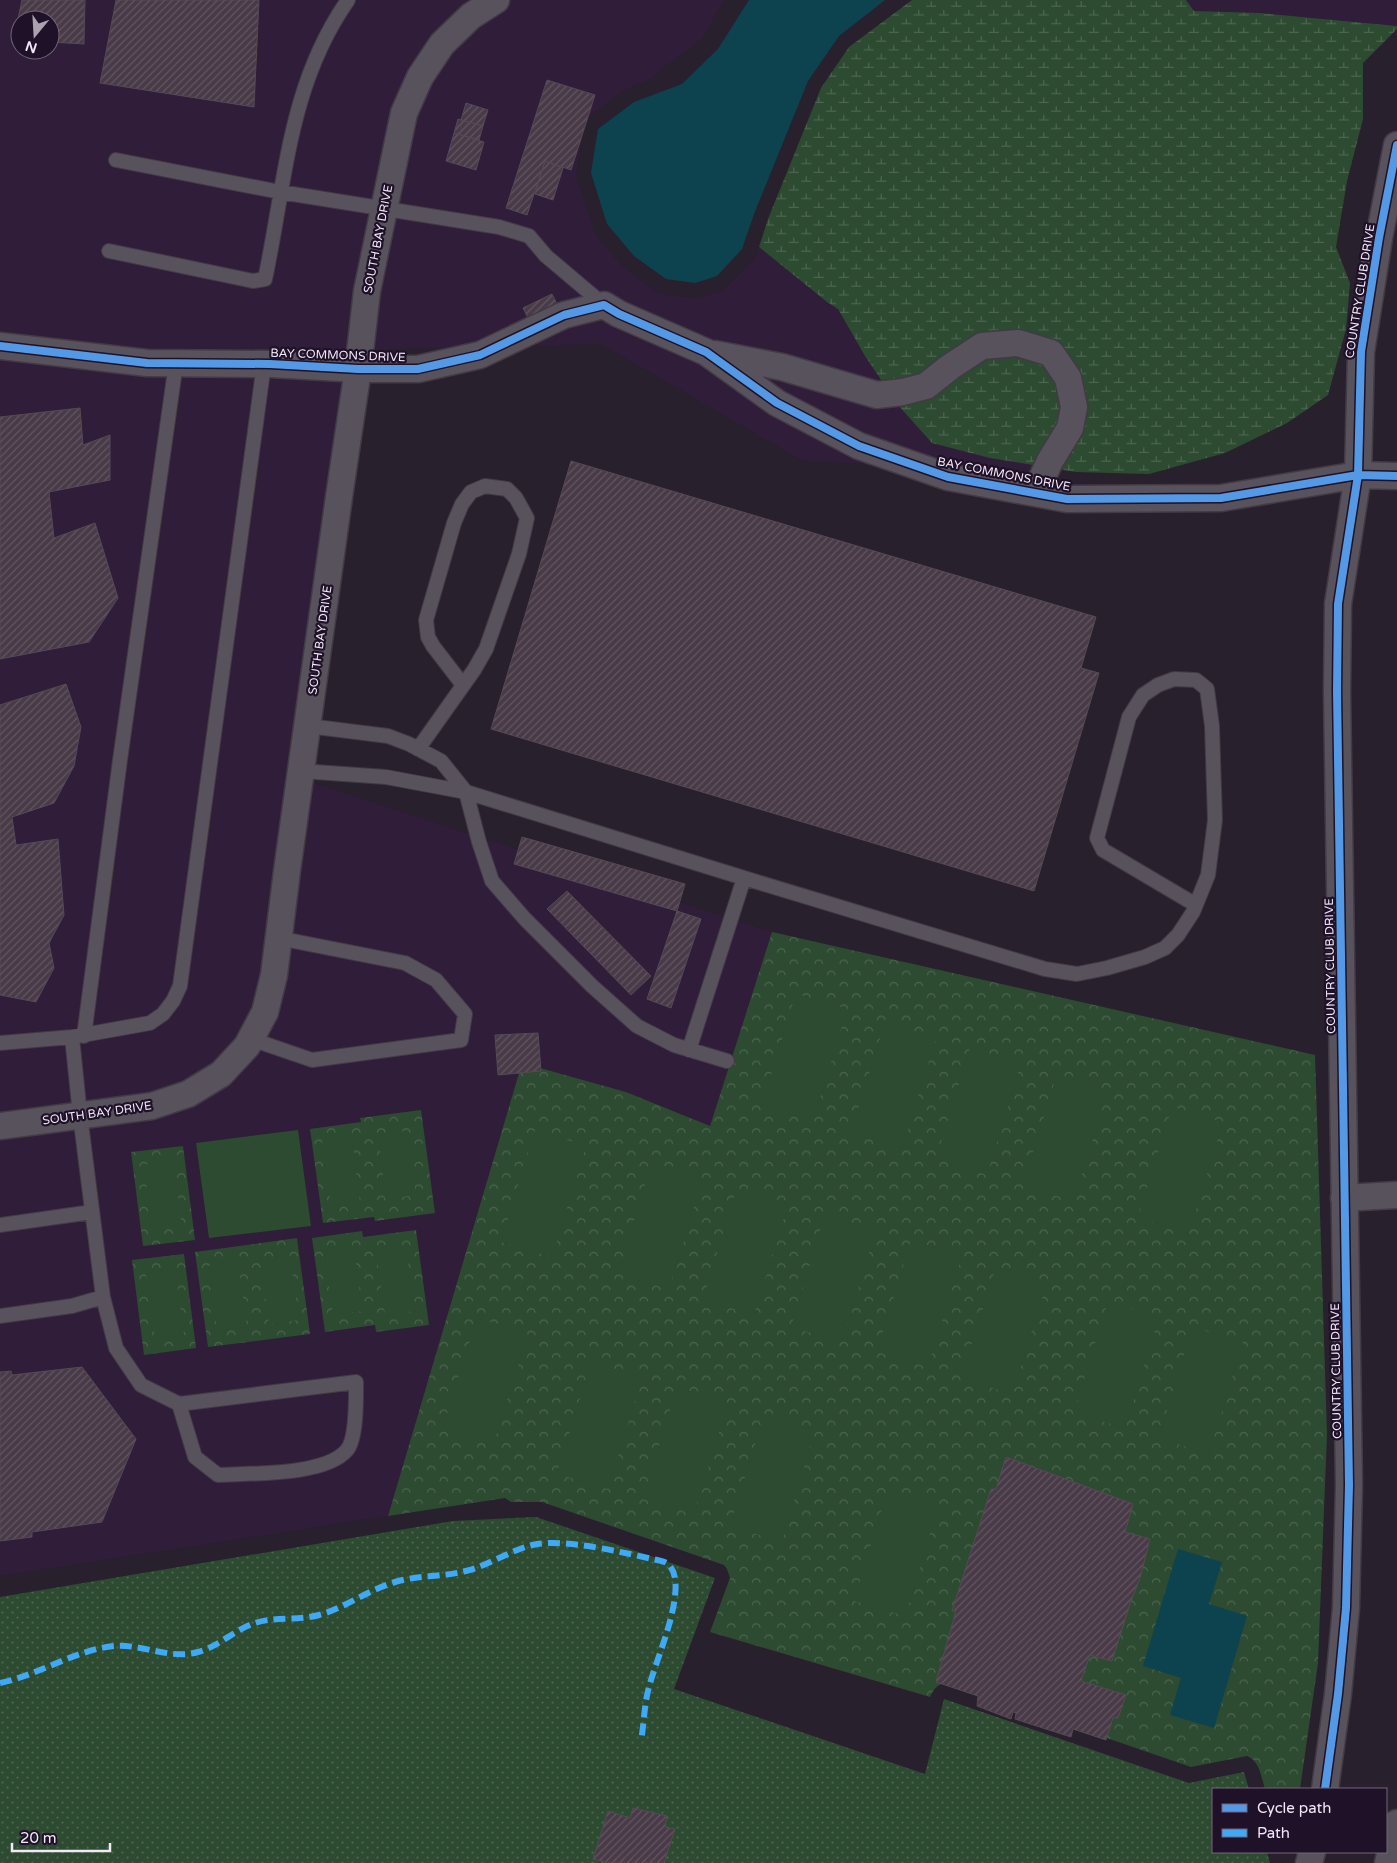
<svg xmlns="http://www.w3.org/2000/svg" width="1397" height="1863" font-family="'Varela Round',sans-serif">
	<defs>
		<pattern id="grass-dots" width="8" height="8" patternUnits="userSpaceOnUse" patternTransform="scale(1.25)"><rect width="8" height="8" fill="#2d4b31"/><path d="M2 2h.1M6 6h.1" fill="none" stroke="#4c6550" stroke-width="1.8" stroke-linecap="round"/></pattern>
		<pattern id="wetland-marsh" width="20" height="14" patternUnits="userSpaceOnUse" patternTransform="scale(1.25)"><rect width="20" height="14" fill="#2d4b31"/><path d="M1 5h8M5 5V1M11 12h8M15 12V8" fill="none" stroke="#4c6550"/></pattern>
		<pattern id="park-crowns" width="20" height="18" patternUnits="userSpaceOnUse" patternTransform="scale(1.25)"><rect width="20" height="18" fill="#2d4b31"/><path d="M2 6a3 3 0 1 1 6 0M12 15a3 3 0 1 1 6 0" fill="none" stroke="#4c6550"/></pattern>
		<pattern id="building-hatch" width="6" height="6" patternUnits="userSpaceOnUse" patternTransform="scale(1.25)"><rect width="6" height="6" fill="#483a47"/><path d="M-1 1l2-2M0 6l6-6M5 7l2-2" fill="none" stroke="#635662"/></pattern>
	</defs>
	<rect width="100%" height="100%" fill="#28202c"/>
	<!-- built -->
	<path fill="#2f1d39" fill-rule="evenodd" d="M0 0H724L702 39 658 72 653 78 626 89 590 116 585 122 576 175 596 235 623 267 658 293 693 299 724 290 753 260 759 247 827 302 838 309 865 356 898 405 990 458 1076 472 803 461 601 344 358 350 301 779 772 932 710 1126 626 1092 522 1063 388 1516 0 1576ZM20 20H50V50H20Z
		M1186 0H1397V26L1260 13 1194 11Z"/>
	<!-- grass -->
	<path fill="url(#grass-dots)" d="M536 1517 715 1578 674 1689 925 1774 944 1699 1189 1783 1244 1772 1249 1789H1213V1852H1267L1270 1863H0V1597L453 1521Z"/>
	<!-- wetland -->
	<path fill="url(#wetland-marsh)" d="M912 0H1186L1194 11 1260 13 1397 26V29L1363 63V119L1347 181 1336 247 1350 283 1346 329 1328 395 1287 423 1225 453 1149 474 1076 472 990 458 932 443 898 405 865 356 838 309 827 302 759 247 768 219 821 88 849 47Z"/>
	<!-- park -->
	<path fill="url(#park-crowns)" d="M772 932 1315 1055 1327 1434 1318 1663 1300 1789H1265C1261 1777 1260 1761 1247 1756L1191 1767 950 1684C939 1681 934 1689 930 1697L710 1632 730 1578 727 1569 724 1565 542 1502H511L505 1498 388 1516 522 1063 626 1092 710 1126Z
		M421 1110 435 1213 375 1221 374 1217 323 1223 310 1129 361 1122 360 1118Z
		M183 1146 195 1240 143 1246 131 1152Z
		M416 1230 429 1325 376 1332 375 1325 325 1332 312 1238 362 1231 363 1237Z
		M297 1238 310 1334 208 1347 195 1252Z
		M184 1254 196 1348 144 1355 132 1260Z"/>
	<!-- pitch -->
	<path fill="#2d4b31" d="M796 994 847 1009 813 1121 762 1105Z
		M885 1022 936 1038 902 1149 851 1133Z
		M970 1048 1021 1063 987 1175 936 1159Z
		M1057 1074 1108 1090 1074 1201 1023 1186Z
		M1172 1107 1223 1122 1189 1233 1138 1218Z
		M298 1130 311 1226 209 1238 196 1143Z
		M535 1130 586 1146 552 1257 501 1242Z
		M407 1131 416 1195 386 1199 378 1134Z
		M352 1138 360 1203 331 1206 322 1142Z
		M173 1161 182 1226 152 1230 144 1165Z
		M652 1162 703 1178 669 1289 618 1274Z
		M737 1188 788 1204 754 1315 703 1300Z
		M825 1215 876 1230 842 1342 791 1327Z
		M911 1240 962 1256 928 1367 877 1352Z
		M354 1246 362 1311 333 1315 324 1250Z
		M406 1246 414 1311 385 1315 376 1250Z
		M290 1255 299 1320 269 1324 260 1259Z
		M238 1262 247 1327 217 1330 208 1266Z
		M996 1267 1047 1282 1012 1394 961 1378Z
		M175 1270 184 1335 155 1338 146 1274Z
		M1108 1301 1159 1317 1125 1428 1074 1413Z
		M477 1318 528 1334 493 1445 442 1430Z
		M1192 1327 1243 1342 1209 1454 1159 1438Z
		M591 1362 642 1378 608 1489 557 1474Z
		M677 1387 728 1403 694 1514 643 1499Z
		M764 1415 815 1430 782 1542 730 1526Z
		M888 1489 939 1504 905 1616 854 1601Z"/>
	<!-- water -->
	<path fill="#0d434f" d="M749 0H885L839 36 808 81 754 214 742 249 717 276 695 283 666 279 634 256 607 224 591 173 598 129 634 102 682 84 718 49Z
		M1178 1549 1222 1562 1209 1604 1247 1616 1214 1728 1170 1715 1181 1678 1143 1666Z"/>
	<!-- building -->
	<path fill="url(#building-hatch)" stroke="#554a54" d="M22 0H85L84 44 50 42V20H20V31L16 28Z
		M116 0H259L254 107 100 83Z
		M547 80 595 95 571 170 545 161 527 215 506 208Z
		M466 103 488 110 483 126 461 120Z
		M458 119 483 126 479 140 454 133Z
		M454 133 484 142 476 170 446 161Z
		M545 161 563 168 553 200 535 194Z
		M552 294 559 308 530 322 523 308Z
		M80 408 83 445 110 435V480L49 492 54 538 95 523 118 598 89 642 0 659V417Z
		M571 461 1096 617 1081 668 1099 673 1034 891 491 729Z
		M66 684 81 727 74 766 54 803 12 817 16 845 58 839 64 915 49 943 54 968 36 1002 0 995V705Z
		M522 837 685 884 677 911 514 864Z
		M567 891 651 976 631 995 547 909Z
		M677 911 701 919 671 1008 647 999Z
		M538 1033 541 1071 498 1075 495 1035Z
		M82 1367 136 1439 102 1522 32 1532V1537L0 1541V1372L11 1371 12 1375Z
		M1006 1457 1133 1504 1125 1532 1150 1539 1140 1578 1130 1604 1112 1661 1090 1655 1081 1681 1126 1695 1118 1718H1113L1106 1740 1073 1729 1071 1737 1049 1730 1015 1719 1016 1713 1013 1712 1011 1719 977 1706 978 1696 936 1682 956 1611H952L991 1489H996Z
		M633 1808 667 1816 665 1827 675 1829 664 1863H611L593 1859 608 1811 630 1818Z"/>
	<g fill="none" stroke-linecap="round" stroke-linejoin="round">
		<defs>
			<path id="lane" d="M116 160 280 192 499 227 529 236 546 256 604 305
				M109 251 253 281 265 279C286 181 288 86 348 0
				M308 726 388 736 409 744 441 761 466 792 744 878
				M418 749 474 670 486 649 519 554 527 518 516 498 507 489 485 486 471 492 462 504 454 523 426 620 428 637 433 646 463 685
				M301 771 386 777 466 792 479 842 492 881 525 919 592 986 637 1026 674 1045 727 1061
				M84 1036 120 760 176 363
				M72 1037 80 1115 103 1297 116 1348 141 1385 179 1404 356 1382C356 1397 357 1438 347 1450 325 1476 251 1473 218 1475L195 1457 179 1404
				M251 1039 312 1060 461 1040 465 1014 436 980 405 963 278 938
				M0 1043 72 1037 150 1023 163 1014 173 1001 180 986 264 364
				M689 1050 744 878 1045 969 1077 974 1107 968 1145 957 1165 948 1178 935 1193 912 1208 875 1215 820 1212 726 1207 689 1196 680 1174 679 1158 685 1143 695 1129 717 1097 838 1103 850 1196 905
				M0 1225 92 1212
				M0 1316 72 1306 103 1297"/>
			<path id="street" d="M0 346 147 363 270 364 358 369H418L480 355 564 315 604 305 619 314 706 352 777 403 859 446 948 477 1067 499 1221 498 1358 475 1397 476
				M715 354 782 367 877 395 903 392 926 386 950 367 982 346 1018 343 1051 353 1068 378 1074 407 1070 428 1050 461 1035 493
				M0 1126 152 1106 188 1094 221 1074 247 1046 265 1012 274 975 287 871 339 497 358 369 367 291 404 113 420 77 442 44 471 16 496 0
				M1344 1198 1397 1195
				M1325 1789 1338 1694 1346 1608 1349 1485 1337 691 1338 604 1358 475 1361 352 1379 238 1397 145
				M1309 1863 1312 1852
				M1388 1863 1397 1823"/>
		</defs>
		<!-- lane casing -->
		<use href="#lane" stroke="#423a45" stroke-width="16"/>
		<!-- street casing -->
		<use href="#street" stroke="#423a45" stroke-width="29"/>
		<!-- lane -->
		<use href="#lane" stroke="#58525c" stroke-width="14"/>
		<!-- street -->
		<use href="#street" stroke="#58525c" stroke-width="26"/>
		<!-- quiet -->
		<path stroke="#3fa9f5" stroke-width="6" stroke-dasharray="12 6" stroke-linecap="butt" d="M0 1683C39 1675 77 1649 115 1646 143 1644 170 1660 198 1652 218 1647 234 1630 255 1623 277 1616 298 1621 319 1615 345 1608 368 1590 395 1582 418 1575 443 1577 466 1571 490 1565 514 1548 537 1544 568 1539 625 1553 657 1560 662 1561 667 1562 670 1566 689 1590 654 1663 648 1691 644 1707 644 1724 641 1741"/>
		<defs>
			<path id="cycleway" d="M0 346 147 363 270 364 358 369H418L480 355 564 315 604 305 619 314 706 352 777 403 859 446 948 477 1067 499 1221 498 1358 475 1397 476
				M1325 1789 1338 1694 1346 1608 1349 1485 1337 691 1338 604 1358 475 1361 352 1379 238 1397 145"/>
		</defs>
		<!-- cycleway casing -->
		<use href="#cycleway" stroke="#1f1128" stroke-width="11"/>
		<!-- cycleway -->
		<use href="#cycleway" stroke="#5399e6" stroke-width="8"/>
	</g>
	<g text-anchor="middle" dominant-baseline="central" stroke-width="4.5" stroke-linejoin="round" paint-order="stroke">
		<!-- street labels -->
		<g font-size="12" fill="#f2e8f8" stroke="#1f1128">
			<text transform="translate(378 239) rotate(-79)">SOUTH BAY DRIVE</text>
			<text transform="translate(1360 291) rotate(-81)">COUNTRY CLUB DRIVE</text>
			<text transform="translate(338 355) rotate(2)">BAY COMMONS DRIVE</text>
			<text transform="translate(1004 474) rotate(11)">BAY COMMONS DRIVE</text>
			<text transform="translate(320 640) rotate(-82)">SOUTH BAY DRIVE</text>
			<text transform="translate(1330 966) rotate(-91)">COUNTRY CLUB DRIVE</text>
			<text transform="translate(97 1113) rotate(-8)">SOUTH BAY DRIVE</text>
			<text transform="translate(1336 1371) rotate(-91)">COUNTRY CLUB DRIVE</text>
		</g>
	</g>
	<!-- legend -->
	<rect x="1212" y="1788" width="175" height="65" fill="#1f1128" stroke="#73677b"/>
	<rect x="1222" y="1804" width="25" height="8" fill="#5399e6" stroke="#73677b"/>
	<text x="1257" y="1813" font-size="15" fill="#f2e8f8">Cycle path</text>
	<rect x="1222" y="1829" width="25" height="8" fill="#3fa9f5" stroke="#73677b"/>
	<text x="1257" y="1838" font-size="15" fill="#f2e8f8">Path</text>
	<!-- north arrow -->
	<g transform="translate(35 35) rotate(198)"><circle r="24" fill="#1f1128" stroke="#73677b"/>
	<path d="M0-4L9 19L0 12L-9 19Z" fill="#aba2b1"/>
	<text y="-8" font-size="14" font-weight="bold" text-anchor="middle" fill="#f2e8f8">N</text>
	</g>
	<!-- scale -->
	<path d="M12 1843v8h98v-8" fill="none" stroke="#f2e8f8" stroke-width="2.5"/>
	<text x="20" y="1843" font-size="15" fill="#f2e8f8" stroke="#1f1128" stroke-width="4" paint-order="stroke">20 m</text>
</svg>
